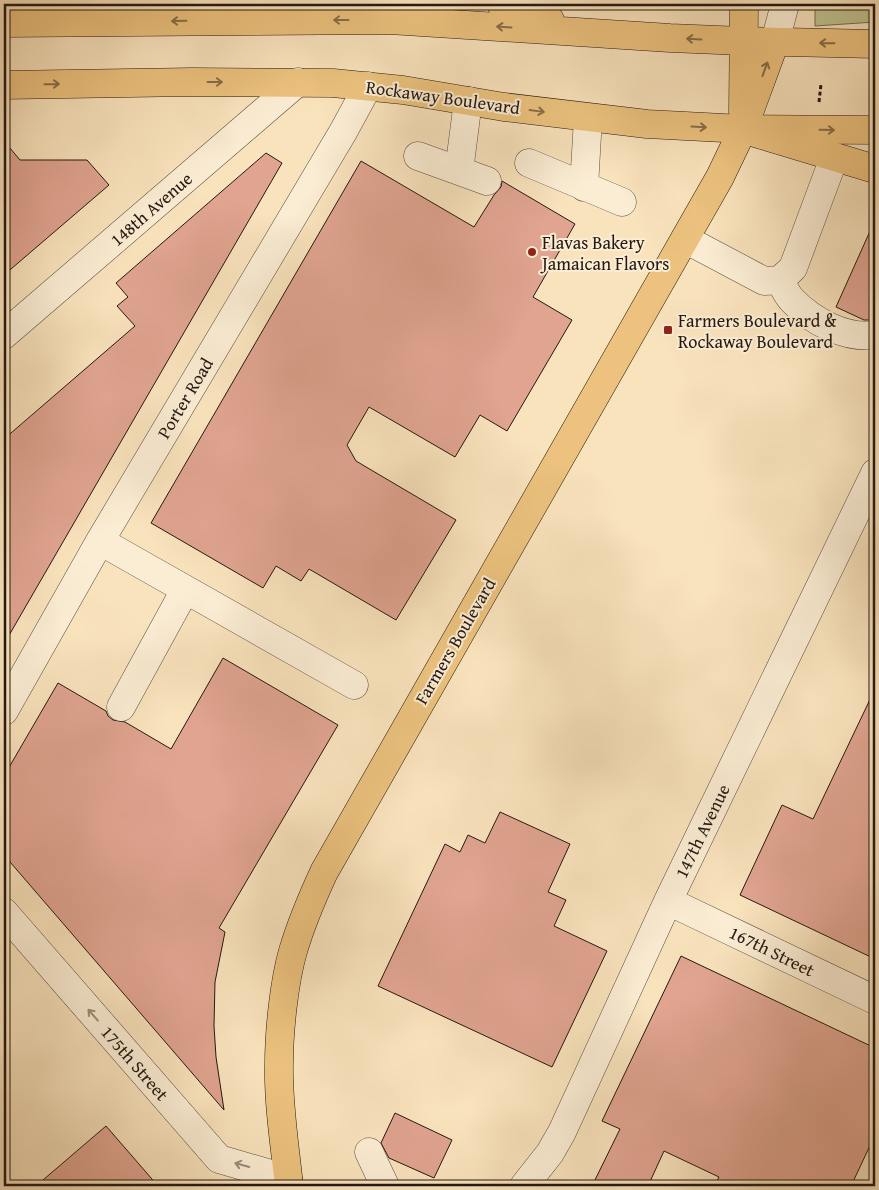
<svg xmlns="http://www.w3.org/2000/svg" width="879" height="1190" font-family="'Gentium Book Plus',serif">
	<rect width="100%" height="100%" fill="#f9e3bd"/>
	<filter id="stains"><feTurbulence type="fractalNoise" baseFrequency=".004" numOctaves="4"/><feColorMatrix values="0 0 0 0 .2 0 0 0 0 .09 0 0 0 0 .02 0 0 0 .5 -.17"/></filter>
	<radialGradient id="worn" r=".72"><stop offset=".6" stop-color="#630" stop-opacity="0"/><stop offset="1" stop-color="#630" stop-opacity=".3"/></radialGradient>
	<!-- green -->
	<path fill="#bfc390" stroke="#726e51" d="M815 4H875V22L815 26Z"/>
	<!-- building -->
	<path fill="#e0a490" stroke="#241812" d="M4 141 20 160H87L109 185 4 275Z
		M266 153 282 163 4 644V439L135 326 117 306 128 297 116 283Z
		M361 161 474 227 494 195 501 187 502 181 575 224 533 297 572 320 507 431 480 415 455 457 369 407 347 445 356 461 456 520 396 620 309 569 301 581 276 566 263 588 151 523Z
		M875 220V320H864L836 307Z
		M223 658 338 725 219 928 225 932 215 982 214 1026 216 1057 224 1110 4 855V776L58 683 106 711 108 716 113 720 125 722 171 749Z
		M875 689V959L740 895 782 805 813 819Z
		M500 812 570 844 548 892 566 900 554 926 607 951 552 1067 378 986 445 844 460 852 468 835 485 843Z
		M681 956 875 1048V1135L851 1186H714L719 1177 664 1151 648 1186H592L620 1129 602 1121Z
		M395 1113 452 1140 434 1178 389 1158 381 1143Z
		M106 1126 158 1186H36Z"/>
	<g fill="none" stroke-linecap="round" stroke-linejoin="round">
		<defs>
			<path id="minor" d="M775 42 785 4
				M418 156 487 181
				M529 163 622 202
				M459 171 468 101
				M584 187 588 118
				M685 239 764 281 780 280 793 268 834 158
				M780 280C783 286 787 295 792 300 812 321 845 339 875 335
				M4 335 298 82
				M100 541 354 685
				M121 707 185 590
				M4 711 100 541 343 132 368 86
				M668 901 875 1000
				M4 912 219 1159 288 1179
				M369 1152 385 1186
				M524 1186 550 1153 562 1132 668 901 875 473"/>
			<path id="major" d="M743 112 744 4
				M752 132 875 169
				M289 1186C285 1146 278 1105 279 1064 279 1032 284 982 293 951 301 924 312 898 324 872L720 177 743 129 775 42"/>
			<path id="highway" d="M501 4 550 20
				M4 23 390 20 670 38 743 41 875 44
				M4 85 192 82 333 83 403 90 504 107 647 124 743 129 875 130"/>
		</defs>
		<!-- minor casing -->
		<use href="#minor" stroke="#594b3d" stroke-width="29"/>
		<!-- major casing -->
		<use href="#major" stroke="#241812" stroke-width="29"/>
		<!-- highway casing -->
		<use href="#highway" stroke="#241812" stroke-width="29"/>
		<!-- path -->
		<path stroke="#241812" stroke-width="3" stroke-dasharray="4 2.5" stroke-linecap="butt" d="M819 102 821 84"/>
		<!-- minor -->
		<use href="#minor" stroke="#fbedd4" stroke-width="28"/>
		<!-- major -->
		<use href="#major" stroke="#ecc27e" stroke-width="28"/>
		<!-- highway -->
		<use href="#highway" stroke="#ecc27e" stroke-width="28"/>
	</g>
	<!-- one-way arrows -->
	<defs><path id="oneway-shaft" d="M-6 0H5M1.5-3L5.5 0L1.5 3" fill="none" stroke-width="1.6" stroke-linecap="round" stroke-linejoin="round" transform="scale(1.25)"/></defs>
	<g stroke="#886d48">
		<use href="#oneway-shaft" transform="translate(341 20) rotate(-180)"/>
		<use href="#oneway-shaft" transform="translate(179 21) rotate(179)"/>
		<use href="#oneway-shaft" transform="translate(504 27) rotate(-176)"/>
		<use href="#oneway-shaft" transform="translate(694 39) rotate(-177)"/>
		<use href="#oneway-shaft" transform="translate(827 43) rotate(-179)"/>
		<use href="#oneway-shaft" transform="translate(765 69) rotate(-70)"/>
		<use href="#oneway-shaft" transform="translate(215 82)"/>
		<use href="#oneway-shaft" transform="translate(52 84) rotate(-1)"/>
		<use href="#oneway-shaft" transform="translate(537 111) rotate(8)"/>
		<use href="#oneway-shaft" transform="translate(699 127) rotate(3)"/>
		<use href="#oneway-shaft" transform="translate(827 130) rotate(1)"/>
	</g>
	<g stroke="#9a8d7d">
		<use href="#oneway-shaft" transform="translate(93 1015) rotate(-131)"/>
		<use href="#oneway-shaft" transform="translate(242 1165) rotate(-164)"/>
	</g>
	<!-- markers -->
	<g fill="#8f2418" stroke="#fbedd4" stroke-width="2">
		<circle cx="532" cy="252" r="5"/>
		<rect x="663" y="325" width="10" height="10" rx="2.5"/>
	</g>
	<g text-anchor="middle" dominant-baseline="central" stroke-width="4" stroke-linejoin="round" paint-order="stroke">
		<!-- street labels -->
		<g font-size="18" fill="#241812" stroke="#fbedd4">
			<text transform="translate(443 97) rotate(8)">Rockaway Boulevard</text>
			<text transform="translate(151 209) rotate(-41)">148th Avenue</text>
			<text transform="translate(185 398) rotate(-59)">Porter Road</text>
			<text transform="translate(455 641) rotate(-60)">Farmers Boulevard</text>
			<text transform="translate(702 831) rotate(-64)">147th Avenue</text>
			<text transform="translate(772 951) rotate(26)">167th Street</text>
			<text transform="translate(135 1063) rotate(49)">175th Street</text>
		</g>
		<!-- poi labels -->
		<g font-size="18" fill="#241812" stroke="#fbedd4" text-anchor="start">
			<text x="542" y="242">Flavas Bakery<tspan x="542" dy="21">Jamaican Flavors</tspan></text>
			<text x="678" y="320">Farmers Boulevard &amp;<tspan x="678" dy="21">Rockaway Boulevard</tspan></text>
		</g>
	</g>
	<!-- margin -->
	<rect width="879" height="1190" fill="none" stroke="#f9e3bd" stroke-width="20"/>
	<rect x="5" y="5" width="869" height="1180" fill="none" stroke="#241812" stroke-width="2.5"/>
	<rect x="10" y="10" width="859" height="1170" fill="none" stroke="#241812"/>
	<rect width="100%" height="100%" filter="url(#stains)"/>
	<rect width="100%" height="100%" fill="url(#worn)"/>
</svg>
